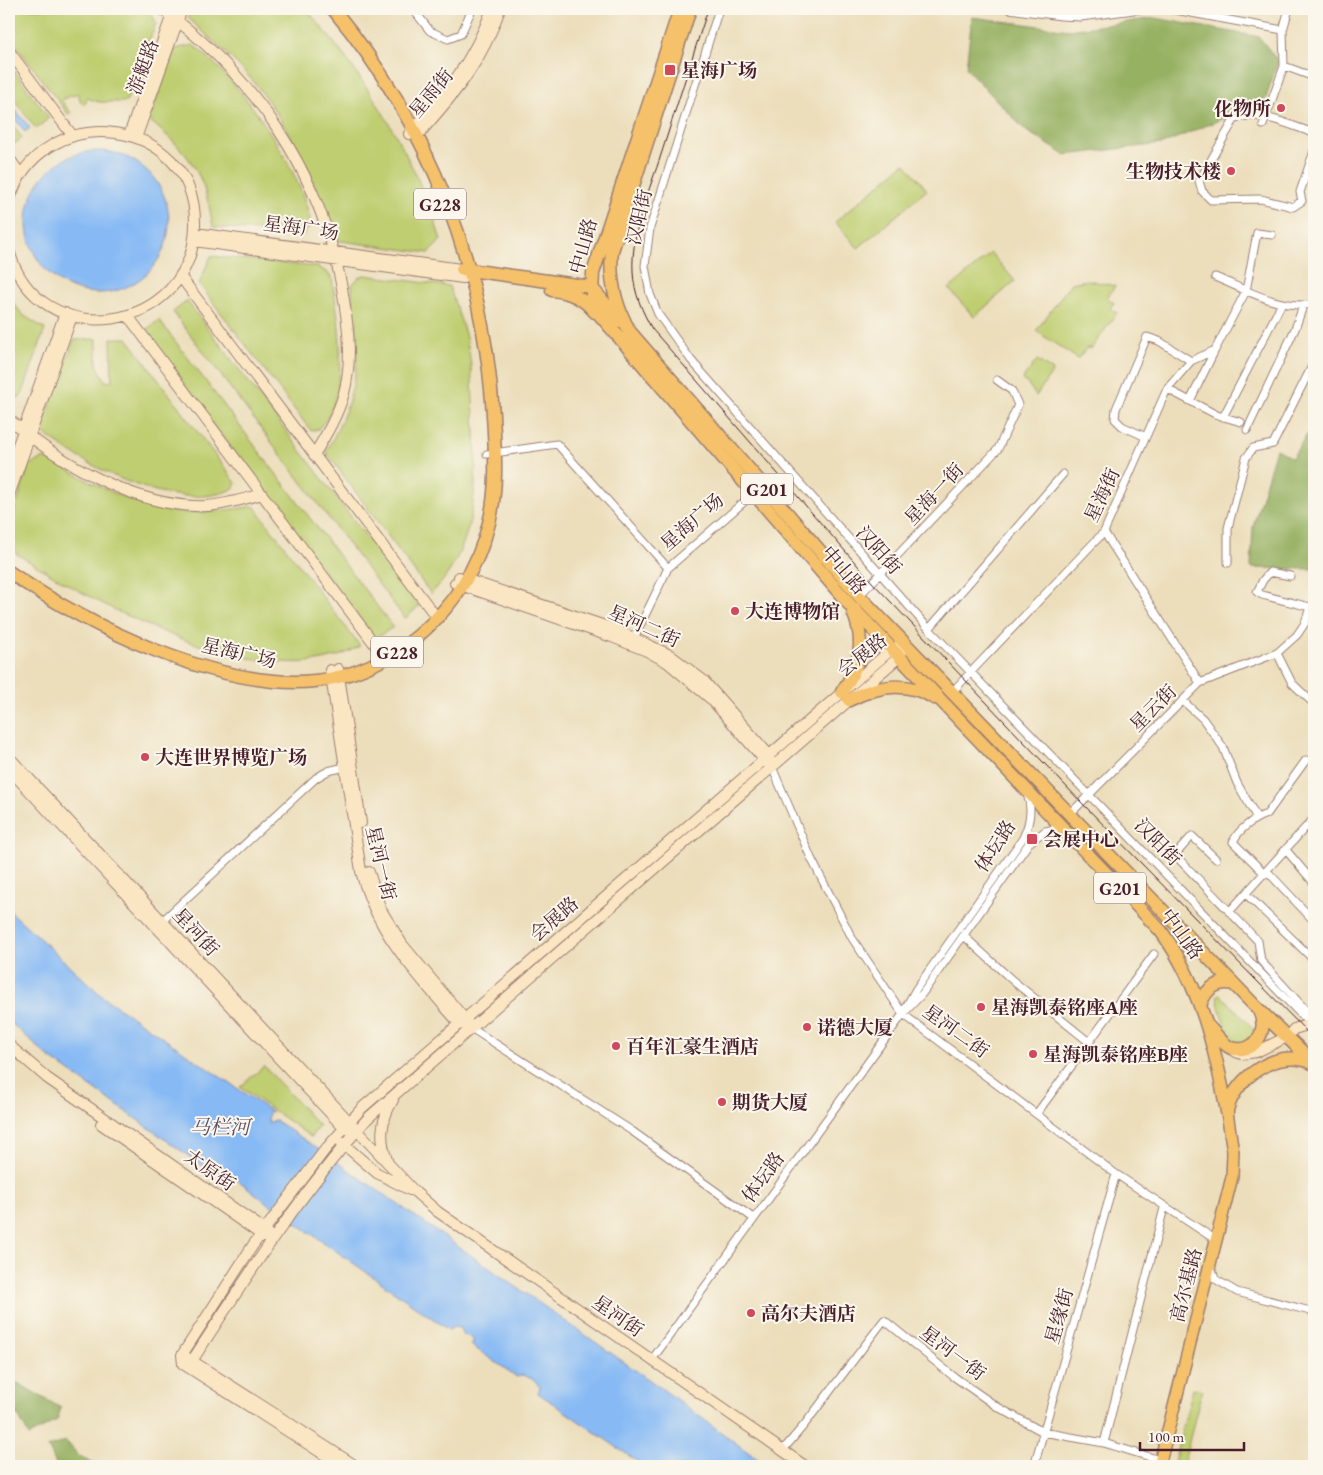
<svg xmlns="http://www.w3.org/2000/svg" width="1323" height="1475" font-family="'EB Garamond','Noto Serif SC',serif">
	<rect width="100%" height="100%" fill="#fbf7ec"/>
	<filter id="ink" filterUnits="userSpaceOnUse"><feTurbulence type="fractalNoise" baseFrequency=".02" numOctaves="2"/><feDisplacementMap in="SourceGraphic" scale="10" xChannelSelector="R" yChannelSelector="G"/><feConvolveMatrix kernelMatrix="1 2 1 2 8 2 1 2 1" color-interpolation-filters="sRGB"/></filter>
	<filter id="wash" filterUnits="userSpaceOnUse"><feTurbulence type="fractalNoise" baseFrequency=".0096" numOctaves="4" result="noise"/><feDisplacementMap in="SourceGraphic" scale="20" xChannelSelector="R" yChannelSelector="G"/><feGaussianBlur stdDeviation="1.12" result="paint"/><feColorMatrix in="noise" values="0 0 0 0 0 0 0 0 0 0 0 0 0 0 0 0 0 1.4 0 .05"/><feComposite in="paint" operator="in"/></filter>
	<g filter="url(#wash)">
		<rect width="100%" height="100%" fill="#ecdebb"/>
		<!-- green -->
		<path fill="#bece70" stroke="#84764e" d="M9 9H146L151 12 156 23 126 102H99L87 98 85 104 81 103 78 93 61 100 71 113 68 114 9 36Z
			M191 9H306C365 76 414 154 441 240L429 253 341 241 335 236C313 179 287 119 246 73 228 54 207 36 188 18Z
			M193 45C239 79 302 168 311 225L303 235 213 227C204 171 191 155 149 120L175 49Z
			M9 64 49 118 36 129 9 93Z
			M9 120 22 138 9 148Z
			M905 163 927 190 858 248 835 222Z
			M991 253 1015 281 974 317 949 289Z
			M211 256 318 267 328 273 332 279C339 320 352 397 318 429L311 431 199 284Z
			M364 275 449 286C456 307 465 329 469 351 472 367 472 384 473 400 478 467 482 543 431 594L326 452C349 410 359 379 357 331 356 316 351 300 352 285L359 277Z
			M1088 280 1115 286 1107 298 1114 303 1110 308 1117 313 1091 349 1088 347 1078 359 1036 331 1071 283Z
			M9 298 23 315 45 329 22 395 10 403Z
			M187 301 419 606 405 619 173 312Z
			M159 320 393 627 375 639 143 332Z
			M111 338H127L236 483 233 489C175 514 93 470 47 436L42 427 74 340 97 339V365L106 382 112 381Z
			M1037 360 1053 371 1036 396 1028 384 1022 380Z
			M45 458C86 478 135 510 181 512 205 513 230 510 254 506L360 646C279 696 127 621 54 576 39 567 23 559 9 548V528L29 465Z
			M1220 994 1254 1029 1255 1034 1251 1041 1239 1044C1225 1035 1219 1010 1217 995Z
			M264 1066 319 1126 311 1137 240 1087Z
			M1193 1388 1202 1390 1183 1466H1173Z"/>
		<!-- forest -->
		<path fill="#96b162" stroke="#706846" d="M972 17 1069 30 1155 18 1259 37 1278 61 1265 101 1162 144 1065 155 1025 130 966 68Z
			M1310 430 1314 431V569L1251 568 1253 527 1276 449 1292 458Z
			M9 1378 61 1408 57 1420 29 1436 18 1415 9 1416Z
			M66 1441 80 1457 98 1466H57L48 1447Z"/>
		<!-- water -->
		<path fill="#87baf4" stroke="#686c90" d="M11 104 30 128 25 132 9 111Z
			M27 222a71 71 0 1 1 142 0a71 71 0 1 1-142 0Z
			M9 910 103 997 272 1112 269 1111 268 1122 276 1121 317 1148 661 1388 767 1466H644L538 1393 540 1387 532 1379 523 1375 517 1377 471 1345 474 1342 471 1337 462 1334 460 1328 453 1327 449 1330 266 1202 225 1170H217L214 1174 46 1055 9 1021Z"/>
	</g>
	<g filter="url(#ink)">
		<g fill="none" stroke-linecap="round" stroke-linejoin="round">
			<defs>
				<path id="street" d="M413 9 430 31 448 39 461 34 472 9
					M719 9 650 228 645 266 650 294 658 314 691 360 929 629 1310 1024
					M1009 9 1061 16 1081 17 1141 9
					M1170 9 1283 30
					M1284 66 1314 77
					M1263 125 1284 66 1283 30 1289 9
					M1314 133C1291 126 1257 108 1234 120L1199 181 1202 191 1211 200 1261 199 1293 207 1302 201 1300 192 1314 151
					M1215 277C1247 290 1279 310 1314 304
					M1167 389 1217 415 1241 422
					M1190 401 1215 350
					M1223 417 1281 305
					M1247 430 1295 329 1303 306
					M1146 437 1122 426 1115 419 1116 409 1147 337 1159 341 1191 361
					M487 454 557 444 668 568
					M1104 532 1200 683
					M1228 563V528L1246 458 1253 448 1273 444 1314 362
					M1290 576 1270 572 1263 580 1257 592 1262 595 1310 607
					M859 596 998 449 1018 405 1012 391 997 380
					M929 629 1063 474
					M634 638 668 568 753 494
					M1277 653 1292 683 1314 704
					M952 692 1104 532 1167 389 1191 361 1215 350 1246 291 1257 233 1272 235
					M1183 701 1203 719 1223 747 1237 783 1257 818
					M772 767 811 858 852 938 903 1014 1116 1174 1216 1240
					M1070 814 1200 683 1277 653 1297 635 1305 623 1310 607 1314 606
					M1286 850 1314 883
					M1216 859 1192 836 1175 855 1258 941 1261 961 1314 1019
					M1267 871 1314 921
					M1265 874 1233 842C1238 830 1254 818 1267 814L1306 760
					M1246 894 1314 960
					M1229 912 1314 818
					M160 923 316 778 328 771 345 767
					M965 937 1012 980 1089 1042
					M906 1007 916 989 1023 838C1030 823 1033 809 1027 794
					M471 1028 632 1131 753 1218
					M1037 1113 1154 954
					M1211 1266 1215 1279 1237 1292 1314 1312
					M651 1361 903 1014 922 994 1029 843 1045 831 1062 828
					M1104 1443 1164 1208
					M782 1451 805 1424 884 1320 953 1376 996 1406 1043 1432 1104 1443 1160 1460
					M1034 1466 1116 1174"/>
				<path id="secondary" d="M162 9C256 78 320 172 342 288 348 323 353 359 344 393 338 415 326 435 314 455
					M9 51 72 135
					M409 134C447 92 473 63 492 9
					M410 134 418 135C456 92 481 64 500 9
					M129 135 174 9
					M136 138 182 9
					M9 158 21 175
					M9 202C39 97 197 115 195 225 193 335 37 356 9 250
					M195 233 461 269
					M194 241 463 278
					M180 276 437 618
					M128 316 385 658
					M9 419C58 462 139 509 206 506 225 505 244 499 262 494
					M9 470 65 313
					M9 495 72 316
					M459 577 614 629 670 655 704 681 769 755 771 762
					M455 583 612 637 647 651 667 662 712 700 767 763
					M338 669 361 823
					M330 670 361 871C376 933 419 977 459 1023L466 1026
					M9 757 414 1191 438 1212 805 1466
					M9 769 344 1128 349 1129
					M369 872 381 910 402 944 468 1023
					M9 1045 47 1078 265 1230 268 1234
					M1236 1052 1242 1054 1256 1052 1287 1037 1294 1029 1314 1023
					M101 1124 266 1238
					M341 1142 377 1173 410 1190
					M387 1160C379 1138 381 1120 393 1100
					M186 1357 356 1466
					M183 1364 182 1355 253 1245 324 1151 362 1108 892 649 897 647
					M183 1364 192 1361C247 1276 301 1192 369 1117L899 657 903 650
					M183 1364 342 1466"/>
				<path id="primary" d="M1159 1466 1232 1177 1233 1152 1227 1112"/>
				<path id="highway" d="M680 9 593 273 592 296 600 315 850 605 1161 931C1200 985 1215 1047 1227 1112
					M690 9 612 251C609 280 616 307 630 332L859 596 1257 1008 1314 1063
					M462 269 591 287 620 321
					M552 290C571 292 583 298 595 312
					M9 572C88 626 217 690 315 681 352 678 390 659 418 636 453 606 478 568 489 523 498 488 495 450 493 415 484 265 429 125 333 9
					M842 692C860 666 866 641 853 612
					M849 700C876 686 907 680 934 698
					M1201 1003C1206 989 1218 980 1233 984
					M1208 1026C1214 1032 1223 1045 1231 1048 1254 1055 1270 1031 1259 1011
					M1227 1110C1236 1076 1279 1047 1312 1063"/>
			</defs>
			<!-- street casing -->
			<use href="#street" stroke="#9b7e73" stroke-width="9"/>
			<!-- secondary casing -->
			<use href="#secondary" stroke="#9b7e73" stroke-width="12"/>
			<!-- primary casing -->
			<use href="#primary" stroke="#9b7e73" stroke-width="14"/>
			<!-- highway casing -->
			<use href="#highway" stroke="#9b7e73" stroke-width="15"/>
			<!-- street -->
			<use href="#street" stroke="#fff" stroke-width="7"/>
			<!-- secondary -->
			<use href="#secondary" stroke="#fbe6c4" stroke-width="10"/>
			<!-- primary -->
			<use href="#primary" stroke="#f5c16b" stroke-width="11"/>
			<!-- highway -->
			<use href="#highway" stroke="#f5c16b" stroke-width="12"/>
			<!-- tram -->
			<path stroke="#4a1f2b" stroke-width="1" d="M708 9C692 59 675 110 659 161 647 196 631 234 633 272 634 293 642 311 652 329L872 582 1081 802 1314 1039"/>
		</g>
	</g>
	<!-- markers -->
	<g fill="#d1495b" stroke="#fbf7ec" stroke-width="2">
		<rect x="664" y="64" width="12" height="12" rx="2.5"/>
		<circle cx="1281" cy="108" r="5"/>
		<circle cx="1231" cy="171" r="5"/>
		<circle cx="735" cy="611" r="5"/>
		<circle cx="145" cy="757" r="5"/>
		<rect x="1026" y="833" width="12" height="12" rx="2.5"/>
		<circle cx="981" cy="1007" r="5"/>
		<circle cx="807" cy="1027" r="5"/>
		<circle cx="616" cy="1046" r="5"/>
		<circle cx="1033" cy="1054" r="5"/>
		<circle cx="722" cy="1102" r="5"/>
		<circle cx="751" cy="1313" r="5"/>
	</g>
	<g text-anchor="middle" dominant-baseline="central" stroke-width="4" stroke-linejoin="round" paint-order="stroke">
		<!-- shield labels -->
		<g fill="#fbf7ec" stroke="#7f6065" stroke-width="1">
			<rect x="414" y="188.5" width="52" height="31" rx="4"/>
			<rect x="741" y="473.5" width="52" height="31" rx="4"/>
			<rect x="371" y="636.5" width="52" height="31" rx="4"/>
			<rect x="1094" y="872.5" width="52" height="31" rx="4"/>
		</g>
		<g font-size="18" font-weight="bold" fill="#4a1f2b">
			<text x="440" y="204">G228</text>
			<text x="767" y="489">G201</text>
			<text x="397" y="652">G228</text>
			<text x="1120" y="888">G201</text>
		</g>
		<!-- street labels -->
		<g font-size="19" fill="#4a1f2b" stroke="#fbf7ec">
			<text transform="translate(143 67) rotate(-70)">游艇路</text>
			<text transform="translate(431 93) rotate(-50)">星雨街</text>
			<text transform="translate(639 217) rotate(-77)">汉阳街</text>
			<text transform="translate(301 228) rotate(8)">星海广场</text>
			<text transform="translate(583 246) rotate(-74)">中山路</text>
			<text transform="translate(934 494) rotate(-47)">星海一街</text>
			<text transform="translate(1102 495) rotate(-65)">星海街</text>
			<text transform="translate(692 522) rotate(-41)">星海广场</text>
			<text transform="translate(879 550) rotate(48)">汉阳街</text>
			<text transform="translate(844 570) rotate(49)">中山路</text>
			<text transform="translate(644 626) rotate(24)">星河二街</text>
			<text transform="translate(239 653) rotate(13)">星海广场</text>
			<text transform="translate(862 655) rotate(-38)">会展路</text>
			<text transform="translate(1153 708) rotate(-45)">星云街</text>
			<text transform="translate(1158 842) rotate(46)">汉阳街</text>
			<text transform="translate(995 846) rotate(-57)">体坛路</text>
			<text transform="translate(381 863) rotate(77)">星河一街</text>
			<text transform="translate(554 919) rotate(-41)">会展路</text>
			<text transform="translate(196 932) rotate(47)">星河街</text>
			<text transform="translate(1182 934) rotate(54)">中山路</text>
			<text transform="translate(956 1031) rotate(36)">星河二街</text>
			<text transform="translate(210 1170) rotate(35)">太原街</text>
			<text transform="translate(763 1177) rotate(-54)">体坛路</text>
			<text transform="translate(1186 1285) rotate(-76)">高尔基路</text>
			<text transform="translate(618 1316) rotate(35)">星河街</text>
			<text transform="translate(1059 1316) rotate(-74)">星缘街</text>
			<text transform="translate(953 1353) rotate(37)">星河一街</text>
		</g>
		<!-- poi labels -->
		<g font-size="19" font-weight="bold" fill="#4a1f2b" stroke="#fbf7ec" text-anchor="start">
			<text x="681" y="70">星海广场</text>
			<text x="1271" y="108" text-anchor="end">化物所</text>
			<text x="1221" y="171" text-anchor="end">生物技术楼</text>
			<text x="745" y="611">大连博物馆</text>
			<text x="155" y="757">大连世界博览广场</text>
			<text x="1043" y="839">会展中心</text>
			<text x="991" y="1007">星海凯泰铭座A座</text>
			<text x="817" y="1027">诺德大厦</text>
			<text x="626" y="1046">百年汇豪生酒店</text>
			<text x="1043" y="1054">星海凯泰铭座B座</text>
			<text x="732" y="1102">期货大厦</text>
			<text x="761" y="1313">高尔夫酒店</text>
		</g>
		<!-- water labels -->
		<g font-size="20" font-style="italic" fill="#5c4e67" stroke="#fbf7ec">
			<text x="220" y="1127">马栏河</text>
		</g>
	</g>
	<!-- margin -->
	<rect width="1323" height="1475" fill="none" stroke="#fbf7ec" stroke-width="30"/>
	<!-- scale -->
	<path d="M1140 1442v8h104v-8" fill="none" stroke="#4a1f2b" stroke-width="2.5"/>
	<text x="1148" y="1442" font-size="15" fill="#4a1f2b" stroke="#fbf7ec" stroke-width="4" paint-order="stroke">100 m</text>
</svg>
